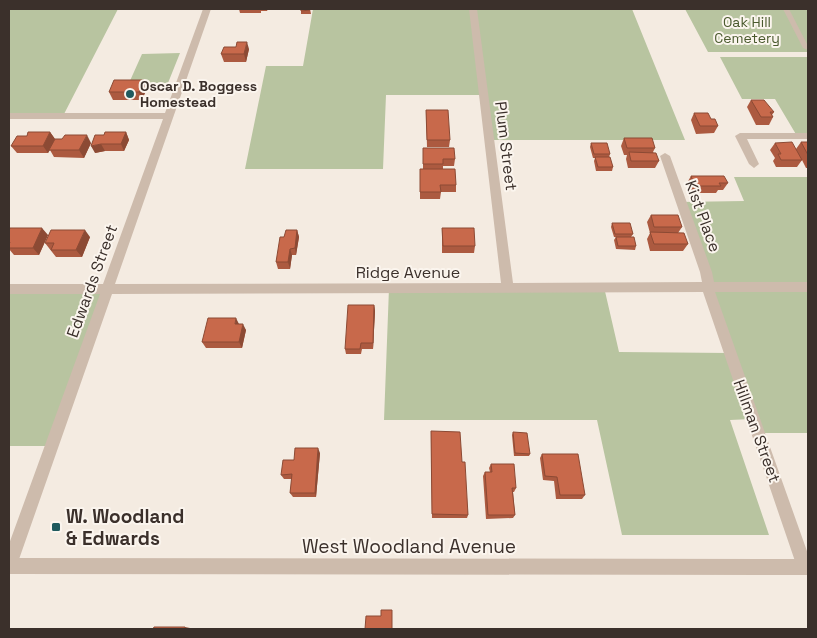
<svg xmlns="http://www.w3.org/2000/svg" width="817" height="638" font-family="'Space Grotesk',sans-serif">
	<rect width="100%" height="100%" fill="#f4ebe1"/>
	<!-- green -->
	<path fill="#b8c4a0" d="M9 9H118L63 116H9Z
		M313 9H632L685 140H490L484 95H386L383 169H245L266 66H303Z
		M685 9H808V52H708Z
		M180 53 168 83H129L142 54Z
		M720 57H808V136H797L775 99H742Z
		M734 177H808V433H757L752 419 730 420 769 535H622L597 420H384L389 288 604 287 619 352 729 353 681 202 744 201Z
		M107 288 51 446H9V289Z"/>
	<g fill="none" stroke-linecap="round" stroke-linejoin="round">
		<!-- service -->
		<path fill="#cdbbac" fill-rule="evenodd" d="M783 9H789L808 46V50L803 48Z"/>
		<!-- minor -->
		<path fill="#cdbbac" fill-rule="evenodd" d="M203 9H211L115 284 501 283 469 9H477L513 283 702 282 700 272 660 156 665 153 670 156 712 272 714 282H808V292H715L808 554V574L805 575 799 573 797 567 703 292 112 294 17 565 15 571 9 573V544L100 294H9V284H103L163 119H9V113H165Z
			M740 133H808V139H747L759 164 754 168 749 164 735 136Z"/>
		<!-- tertiary -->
		<path fill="#cdbbac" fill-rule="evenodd" d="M9 558 808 559V575L9 574Z"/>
	</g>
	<!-- wall -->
	<path fill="#ac5a40" d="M239 9H268L267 11H261V13H240Z
		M301 9H310L311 14H301Z
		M249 49 246 62H224L221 54Z
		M144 80 147 88 142 100H113L109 92Z
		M751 100 774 112 772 115 773 117 769 125H756L747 107Z
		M426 110 450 140 449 147H427Z
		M694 113 711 119 718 126 714 133 696 134 691 120Z
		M50 132 55 139 91 143 84 158 54 157 50 150 48 153H17L11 146 27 136Z
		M126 132 129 140 124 151H105L95 153 104 135Z
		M624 138 655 148 653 152 659 161 655 168H628L626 159 627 155H624L621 146Z
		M801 142H808V168H806L802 160 797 167H776L773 161 775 158 770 150 775 143 796 149Z
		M591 143 610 154 609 157 613 167 612 171H596L594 161 595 158H593L590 147Z
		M423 148 455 159 454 166H443V169L456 185V192H441L440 199H420V169H423Z
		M691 176 728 183 723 190H718L716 193H691L687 183Z
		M651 215 682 227 678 233 688 244 683 251H650L647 239 650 233 647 222Z
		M612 223 633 234 631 237 636 246 635 250 616 249 614 240 616 237H614L611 227Z
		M442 228 475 246 474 253H442Z
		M9 230 48 235 39 255H14L9 249Z
		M297 230 299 237 296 255H292L290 269H278L276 262 284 237Z
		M90 237 82 257H56L45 243Z
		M374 305 375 311 373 349H362L361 354H346L345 349Z
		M239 324 246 330 242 348H206L202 342Z
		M431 431 462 462 468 515 467 518H432Z
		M513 432 530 454 529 456H514L512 435Z
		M320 453 316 497H293L290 493 292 479H284L281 475 294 460Z
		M542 454 585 495 582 499H556L554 481 543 480 540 458Z
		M491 464 516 488 514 492H513L515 515 513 518 486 519 483 476 485 472H490L489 468Z"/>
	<!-- shaded-wall -->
	<path fill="#8c4a34" d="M247 42 249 49 246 62 244 54Z
		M144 80 147 88 142 100 139 92Z
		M50 132 55 139 48 153 43 146Z
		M126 132 129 140 124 151 121 144Z
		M87 135 91 143 84 158 79 150Z
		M101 144 105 151 95 153 91 146Z
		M42 228 48 235 39 255 33 248Z
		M85 230 90 237 82 257 76 250Z
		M297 230 299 237 296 255 295 248Z
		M290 249 292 255 290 269 288 262Z
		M374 305 375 311 373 349V343Z
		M236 318 239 324H235Z
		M243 324 246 330 242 348 239 342Z
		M318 448 320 453 316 497 315 493Z
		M185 627 190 628V629H185Z"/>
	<!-- building -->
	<path fill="#c8694b" stroke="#8c4a34" d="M301 9H310V10L301 11Z
		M237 42H247L244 54H221L224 47H236Z
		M114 80H144L139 92H109Z
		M751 100H764L774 112H770L773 117H761Z
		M426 110H448L450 140H427Z
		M694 113H708L711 119H715L718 126H700Z
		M28 132H50L43 146H11L17 136H27Z
		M105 132H126L121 144H101L91 146 95 135H104Z
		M65 135H87L79 150H49L55 139H62Z
		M624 138H652L655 148H627Z
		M792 142 802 160H781L778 154H781L775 143Z
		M801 142H808V155Z
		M591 143H607L610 154H594Z
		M423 148H454L455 159H443V164H423Z
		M629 152 656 153 659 161H631Z
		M595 157H610L613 167H598Z
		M420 169H455L456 185H440L441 192H420Z
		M691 176H724L728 183H719L721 186H695Z
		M651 215H678L682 227H654Z
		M612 223H630L633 234H615Z
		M10 228H42L33 248H9V245L10 242H9V230Z
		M442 228H474L475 246H443Z
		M51 230H85L76 250H51L54 243H45Z
		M286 230H297L295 248 290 249 288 262H276L280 237H284Z
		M650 232 684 233 688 244H654Z
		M616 237H634L636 246H618Z
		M348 305H374L373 343H361L360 349H345Z
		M208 318H236L235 324H243L239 342H202Z
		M431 431 460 432 462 462H465L468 515 432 514Z
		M513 432 527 433 530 454 515 453Z
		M295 448H318L315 493H290L292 474 281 475 283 460H294Z
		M542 454H578L585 495H560L557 477 545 476Z
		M491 464H514L516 488H512L515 515H488L485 472H492Z
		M381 610H392V629H365L366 616H381Z
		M154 627H185V629H153Z"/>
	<!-- markers -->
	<g fill="#1f5a5e" stroke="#fbf5ee" stroke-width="2">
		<circle cx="130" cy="94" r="5"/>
		<rect x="51" y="522" width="10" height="10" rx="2.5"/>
	</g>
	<g text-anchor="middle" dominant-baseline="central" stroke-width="4" stroke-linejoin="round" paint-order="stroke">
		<!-- far-park labels -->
		<g font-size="14" fill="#4a5a2e" stroke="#fbf5ee">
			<text x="747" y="22">Oak Hill<tspan x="747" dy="16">Cemetery</tspan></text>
		</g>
		<!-- far-poi labels -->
		<g font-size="14" font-weight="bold" fill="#3b302b" stroke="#fbf5ee" text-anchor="start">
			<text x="140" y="86">Oscar D. Boggess<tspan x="140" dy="16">Homestead</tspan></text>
		</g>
		<!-- street labels -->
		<g font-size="16" fill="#3b302b" stroke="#fbf5ee">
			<text transform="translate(506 146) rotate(83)">Plum Street</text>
			<text transform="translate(703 216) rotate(70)">Kist Place</text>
			<text x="408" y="272">Ridge Avenue</text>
			<text transform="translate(92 281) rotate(-70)">Edwards Street</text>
			<text transform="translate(757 431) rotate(70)">Hillman Street</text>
		</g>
		<!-- near-poi labels -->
		<g font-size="19" font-weight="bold" fill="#3b302b" stroke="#fbf5ee" text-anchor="start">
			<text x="66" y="516">W. Woodland<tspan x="66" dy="22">&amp; Edwards</tspan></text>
		</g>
		<!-- near-street labels -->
		<g font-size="19" fill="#3b302b" stroke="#fbf5ee">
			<text x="409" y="546">West Woodland Avenue</text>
		</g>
	</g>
	<!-- border -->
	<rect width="817" height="638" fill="none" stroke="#3b302b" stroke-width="20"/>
</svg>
